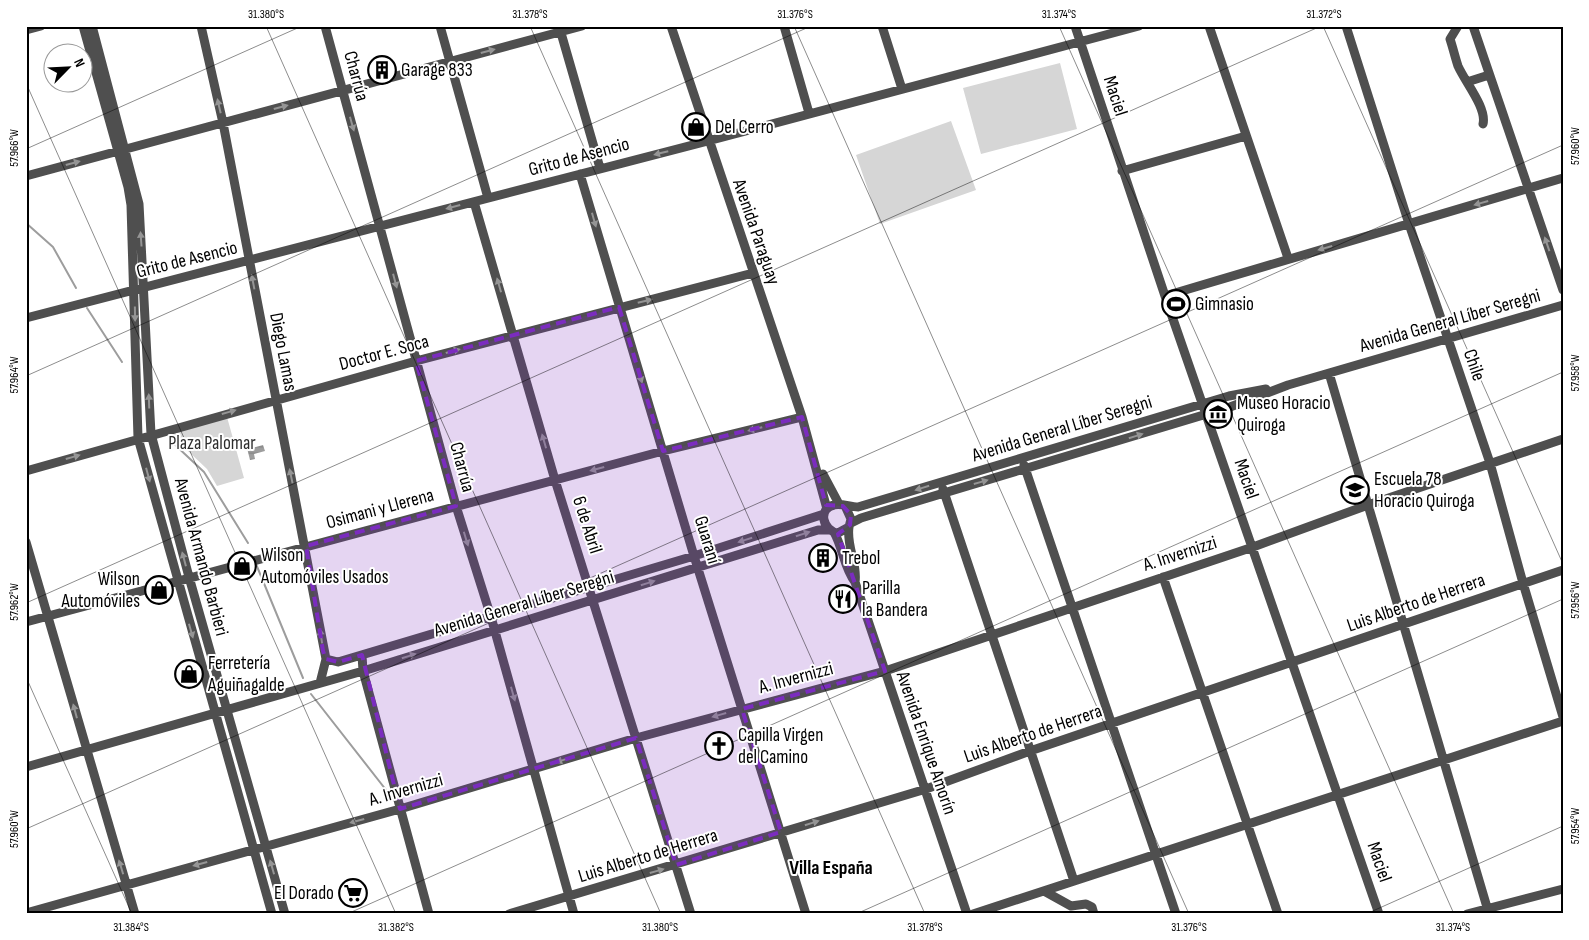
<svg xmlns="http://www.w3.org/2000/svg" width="1589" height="940" font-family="'Sofia Sans Condensed',sans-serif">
	<defs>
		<pattern id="water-rules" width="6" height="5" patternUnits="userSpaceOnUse" patternTransform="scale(1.25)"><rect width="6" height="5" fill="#9d9d9d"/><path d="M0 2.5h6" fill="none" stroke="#858585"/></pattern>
	</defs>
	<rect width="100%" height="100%" fill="#fff"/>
	<!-- green -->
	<path fill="#d6d6d6" d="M1060 63 1077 129 981 154 963 88Z
		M951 121 976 190 880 224 856 155Z
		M227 417 244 478 217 486 207 469 169 433Z"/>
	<!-- water -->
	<path fill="url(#water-rules)" d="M251 443 252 448 263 445 265 451 254 454 255 459 250 460 246 444Z"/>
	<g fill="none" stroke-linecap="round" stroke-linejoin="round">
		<!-- stream -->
		<path stroke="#9d9d9d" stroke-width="2" d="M26 223 53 247 76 288
			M87 308 122 362
			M172 442 204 472 248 543
			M256 564 303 678
			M311 694 390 795"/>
		<!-- minor -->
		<path stroke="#4f4f4f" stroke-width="9" d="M83 26 128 187 131 205 138 438 272 914
			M92 26 139 204 151 434 189 577 285 914
			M201 26 223 123 326 659 320 683
			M325 26 456 506 491 617 574 914
			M440 26 488 198
			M559 26 600 168
			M671 26 802 417 827 509
			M784 26 809 113
			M882 26 902 89
			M1075 26 1165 296 1379 914
			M1209 26 1288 258
			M1346 26 1409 224 1490 463 1523 583 1563 717
			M1458 26 1450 39C1453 48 1455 57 1458 66 1465 82 1487 108 1483 124
			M1473 26 1563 290
			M26 30 41 26
			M1467 82 1489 75
			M1122 171 1246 136
			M580 174 694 556 806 914
			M26 176 582 26
			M474 202 555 480 691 914
			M1165 296 1563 178
			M26 318 708 141 1139 26
			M1329 373 1489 914
			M1024 465 1176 914
			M26 471 416 361 753 273
			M823 474 839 504
			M943 489 1074 881
			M846 508 851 519 849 527 838 533C823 531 817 509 834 505 841 503 850 507 858 507L1229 396 1266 389
			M851 523 861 518 1230 407 1288 385 1563 305
			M849 527C846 546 858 564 855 582
			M834 532C843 548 844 568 855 582L967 914
			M26 542 135 914
			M1163 577 1278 914
			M26 622 663 451 802 417
			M362 655 363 671 429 914
			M326 659 338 662 694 556 824 514
			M26 767 363 671 818 530H829
			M1044 891 1071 906 1086 904 1092 907 1094 914
			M26 913 400 809 636 738 885 671 1253 547 1368 505 1563 439
			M509 914 926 789 1030 751 1563 570
			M973 914 1563 721
			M1467 914 1563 889"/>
	</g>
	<!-- one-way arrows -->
	<defs><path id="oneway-solid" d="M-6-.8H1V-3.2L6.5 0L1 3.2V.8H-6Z" transform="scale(1.25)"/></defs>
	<g fill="#959595">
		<use href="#oneway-solid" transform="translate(488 51) rotate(-15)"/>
		<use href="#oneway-solid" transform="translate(219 106) rotate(-103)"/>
		<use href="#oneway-solid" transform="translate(281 107) rotate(-15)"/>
		<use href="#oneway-solid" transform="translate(352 124) rotate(74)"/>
		<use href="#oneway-solid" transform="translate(661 153) rotate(166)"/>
		<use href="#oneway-solid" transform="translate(73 163) rotate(-15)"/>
		<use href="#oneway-solid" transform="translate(1481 203) rotate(164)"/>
		<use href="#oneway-solid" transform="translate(453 207) rotate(165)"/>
		<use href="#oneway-solid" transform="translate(594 220) rotate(74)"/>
		<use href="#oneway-solid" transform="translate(141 239) rotate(-94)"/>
		<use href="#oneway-solid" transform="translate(1547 244) rotate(-109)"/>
		<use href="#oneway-solid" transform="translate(1325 248) rotate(164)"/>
		<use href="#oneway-solid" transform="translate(395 281) rotate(75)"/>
		<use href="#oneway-solid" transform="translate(253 282) rotate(-101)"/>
		<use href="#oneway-solid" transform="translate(499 285) rotate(-106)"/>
		<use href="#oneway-solid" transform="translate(645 301) rotate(-14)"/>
		<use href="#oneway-solid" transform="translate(135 314) rotate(89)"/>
		<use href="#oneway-solid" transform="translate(453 351) rotate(-15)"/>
		<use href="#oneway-solid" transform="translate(640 376) rotate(73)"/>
		<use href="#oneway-solid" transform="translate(149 401) rotate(-92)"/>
		<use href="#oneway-solid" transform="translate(229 412) rotate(-16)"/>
		<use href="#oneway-solid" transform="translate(755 429) rotate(166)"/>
		<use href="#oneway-solid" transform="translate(1136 436) rotate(-17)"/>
		<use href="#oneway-solid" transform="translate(544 441) rotate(-106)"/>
		<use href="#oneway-solid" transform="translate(73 457) rotate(-16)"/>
		<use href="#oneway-solid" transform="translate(597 469) rotate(165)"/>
		<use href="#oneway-solid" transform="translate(148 475) rotate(75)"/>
		<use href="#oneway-solid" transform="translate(291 476) rotate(-102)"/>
		<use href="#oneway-solid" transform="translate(981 482) rotate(-16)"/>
		<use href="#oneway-solid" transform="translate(922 488) rotate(163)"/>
		<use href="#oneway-solid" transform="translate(803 534) rotate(-18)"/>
		<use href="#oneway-solid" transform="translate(466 539) rotate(73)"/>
		<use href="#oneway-solid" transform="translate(745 540) rotate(163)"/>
		<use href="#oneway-solid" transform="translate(184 559) rotate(-105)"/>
		<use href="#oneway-solid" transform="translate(648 583) rotate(-17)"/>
		<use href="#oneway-solid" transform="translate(191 631) rotate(74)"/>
		<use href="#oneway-solid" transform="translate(321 636) rotate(-99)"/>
		<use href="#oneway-solid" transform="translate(409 656) rotate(-17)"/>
		<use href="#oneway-solid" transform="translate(513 694) rotate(74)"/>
		<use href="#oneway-solid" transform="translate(75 711) rotate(-105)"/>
		<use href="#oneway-solid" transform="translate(719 715) rotate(164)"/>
		<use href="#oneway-solid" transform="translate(563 760) rotate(163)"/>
		<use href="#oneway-solid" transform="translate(357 821) rotate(165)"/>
		<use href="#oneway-solid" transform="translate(812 823) rotate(-17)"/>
		<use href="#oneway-solid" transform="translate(200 864) rotate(165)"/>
		<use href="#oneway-solid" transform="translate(121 867) rotate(-107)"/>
		<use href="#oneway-solid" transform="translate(272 867) rotate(-106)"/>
		<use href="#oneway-solid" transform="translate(657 871) rotate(-16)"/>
	</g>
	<!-- marked area -->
	<path fill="#7b2cbf" fill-opacity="0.2" stroke="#7b2cbf" stroke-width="4" stroke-dasharray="10 6" stroke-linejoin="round" d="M619 307 663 451 802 417 826 505 843 506 851 515 850 525 838 534 885 671 742 709 781 832 676 865 636 738 400 809 362 655 338 662 326 659 323 651 306 546 456 506 416 361Z"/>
	<!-- ticks -->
	<path fill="none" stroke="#000" stroke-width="1" stroke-opacity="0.45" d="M266 26 661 914M530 26 925 914M794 26 1189 914M1059 26 1454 914M1323 26 1563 564M26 83 396 914M26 149 302 26M26 376 811 26M26 603 1321 26M26 677 132 914M26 829 1563 145M347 914 1563 372M856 914 1563 599M1366 914 1563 826"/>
	<!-- icons -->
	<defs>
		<symbol id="building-ring" viewBox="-11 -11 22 22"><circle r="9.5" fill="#fff" stroke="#000" stroke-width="1.5"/><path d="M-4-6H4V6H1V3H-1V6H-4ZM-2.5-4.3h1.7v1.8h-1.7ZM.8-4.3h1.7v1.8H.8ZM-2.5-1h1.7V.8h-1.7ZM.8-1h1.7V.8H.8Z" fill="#000"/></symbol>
		<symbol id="shop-ring" viewBox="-11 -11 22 22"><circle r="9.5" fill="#fff" stroke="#000" stroke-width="1.5"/><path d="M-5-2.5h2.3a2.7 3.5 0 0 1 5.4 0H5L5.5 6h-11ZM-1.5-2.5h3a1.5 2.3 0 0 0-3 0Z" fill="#000"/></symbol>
		<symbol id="stadium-ring" viewBox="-11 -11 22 22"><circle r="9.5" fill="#fff" stroke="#000" stroke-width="1.5"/><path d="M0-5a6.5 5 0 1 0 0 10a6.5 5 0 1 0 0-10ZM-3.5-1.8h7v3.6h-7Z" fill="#000"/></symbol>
		<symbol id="museum-ring" viewBox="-11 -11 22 22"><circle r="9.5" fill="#fff" stroke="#000" stroke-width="1.5"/><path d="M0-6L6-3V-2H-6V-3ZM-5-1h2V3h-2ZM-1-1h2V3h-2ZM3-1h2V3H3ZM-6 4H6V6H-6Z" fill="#000"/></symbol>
		<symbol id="school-ring" viewBox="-11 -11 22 22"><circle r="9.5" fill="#fff" stroke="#000" stroke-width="1.5"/><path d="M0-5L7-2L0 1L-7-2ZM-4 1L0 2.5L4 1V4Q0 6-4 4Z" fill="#000"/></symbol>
		<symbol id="restaurant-ring" viewBox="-11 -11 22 22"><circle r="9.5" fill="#fff" stroke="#000" stroke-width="1.5"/><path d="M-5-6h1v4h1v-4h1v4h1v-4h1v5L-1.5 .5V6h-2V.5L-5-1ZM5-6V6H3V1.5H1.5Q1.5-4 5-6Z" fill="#000"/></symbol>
		<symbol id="church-ring" viewBox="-11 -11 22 22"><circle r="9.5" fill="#fff" stroke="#000" stroke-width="1.5"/><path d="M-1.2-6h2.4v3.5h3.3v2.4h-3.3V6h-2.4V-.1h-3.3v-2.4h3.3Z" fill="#000"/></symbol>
		<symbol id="supermarket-ring" viewBox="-11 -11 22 22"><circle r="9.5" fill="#fff" stroke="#000" stroke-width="1.5"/><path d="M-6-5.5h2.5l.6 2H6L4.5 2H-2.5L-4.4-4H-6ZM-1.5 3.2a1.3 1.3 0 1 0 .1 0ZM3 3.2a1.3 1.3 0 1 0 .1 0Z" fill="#000"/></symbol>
	</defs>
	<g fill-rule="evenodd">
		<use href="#building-ring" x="366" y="54" width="32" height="32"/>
		<use href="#shop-ring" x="680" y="111" width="32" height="32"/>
		<use href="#stadium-ring" x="1160" y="288" width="32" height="32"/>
		<use href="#museum-ring" x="1202" y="398" width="32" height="32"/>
		<use href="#school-ring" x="1339" y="474" width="32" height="32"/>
		<use href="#building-ring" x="807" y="542" width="32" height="32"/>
		<use href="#shop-ring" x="226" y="550" width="32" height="32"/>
		<use href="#shop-ring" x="143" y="574" width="32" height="32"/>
		<use href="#restaurant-ring" x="827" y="583" width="32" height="32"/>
		<use href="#shop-ring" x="173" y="658" width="32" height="32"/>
		<use href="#church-ring" x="703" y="730" width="32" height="32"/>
		<use href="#supermarket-ring" x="337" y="877" width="32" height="32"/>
	</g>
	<g text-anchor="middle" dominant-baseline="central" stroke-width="4" stroke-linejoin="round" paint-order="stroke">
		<!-- poi labels -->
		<g font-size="19" fill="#000" stroke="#fff" text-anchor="start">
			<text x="401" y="70">Garage 833</text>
			<text x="715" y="127">Del Cerro</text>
			<text x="1195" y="304">Gimnasio</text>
			<text x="1237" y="403">Museo Horacio<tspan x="1237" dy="22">Quiroga</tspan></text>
			<text x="1374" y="479">Escuela 78<tspan x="1374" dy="22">Horacio Quiroga</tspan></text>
			<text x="261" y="555">Wilson<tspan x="261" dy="22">Automóviles Usados</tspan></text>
			<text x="842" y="558">Trebol</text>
			<text x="140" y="579" text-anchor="end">Wilson<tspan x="140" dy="22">Automóviles</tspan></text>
			<text x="862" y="588">Parilla<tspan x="862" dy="22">la Bandera</tspan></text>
			<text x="208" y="663">Ferretería<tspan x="208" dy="22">Aguiñagalde</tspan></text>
			<text x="738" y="735">Capilla Virgen<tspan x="738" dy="22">del Camino</tspan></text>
			<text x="334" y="893" text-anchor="end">El Dorado</text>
		</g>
		<!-- street labels -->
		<g font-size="19" fill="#000" stroke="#fff">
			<text transform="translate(356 76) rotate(75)">Charrúa</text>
			<text transform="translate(1115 96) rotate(72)">Maciel</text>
			<text transform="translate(579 157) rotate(-15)">Grito de Asencio</text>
			<text transform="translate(756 232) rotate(71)">Avenida Paraguay</text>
			<text transform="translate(187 260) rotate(-14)">Grito de Asencio</text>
			<text transform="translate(1450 321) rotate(-16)">Avenida General Líber Seregni</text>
			<text transform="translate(283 352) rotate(79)">Diego Lamas</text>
			<text transform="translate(384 353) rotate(-15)">Doctor E. Soca</text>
			<text transform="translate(1474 365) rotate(71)">Chile</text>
			<text transform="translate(1062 429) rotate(-17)">Avenida General Líber Seregni</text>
			<text transform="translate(462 467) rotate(75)">Charrúa</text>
			<text transform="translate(1246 479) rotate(71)">Maciel</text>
			<text transform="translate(380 509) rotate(-15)">Osimani y Llerena</text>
			<text transform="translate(587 525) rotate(72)">6 de Abril</text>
			<text transform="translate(707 540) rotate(73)">Guaraní</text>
			<text transform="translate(1180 554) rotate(-18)">A. Invernizzi</text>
			<text transform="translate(201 557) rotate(75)">Avenida Armando Barbieri</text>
			<text transform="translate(1416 603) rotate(-19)">Luis Alberto de Herrera</text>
			<text transform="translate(524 604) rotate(-17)">Avenida General Líber Seregni</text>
			<text transform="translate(796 678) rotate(-15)">A. Invernizzi</text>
			<text transform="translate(1033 734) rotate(-19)">Luis Alberto de Herrera</text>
			<text transform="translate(926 743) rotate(71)">Avenida Enrique Amorín</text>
			<text transform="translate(406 790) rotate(-16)">A. Invernizzi</text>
			<text transform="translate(648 856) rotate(-17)">Luis Alberto de Herrera</text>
			<text transform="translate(1379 862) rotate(71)">Maciel</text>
		</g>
		<!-- park labels -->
		<g font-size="19" fill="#2d2d2d" stroke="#fff">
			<text x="212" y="443">Plaza Palomar</text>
		</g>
		<!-- neighbourhood labels -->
		<g font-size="20" font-weight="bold" fill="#000" stroke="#fff">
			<text x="831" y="868">Villa España</text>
		</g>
	</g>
	<!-- border -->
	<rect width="1589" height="940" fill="none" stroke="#ffffff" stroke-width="55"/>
	<!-- north arrow -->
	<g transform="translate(68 68) rotate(66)"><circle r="24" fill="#ffffff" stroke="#999999"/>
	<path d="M0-4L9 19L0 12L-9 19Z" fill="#000000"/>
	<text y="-8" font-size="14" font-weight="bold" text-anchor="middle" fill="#000000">N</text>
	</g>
	<rect x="28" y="28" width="1534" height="884" fill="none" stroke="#000" stroke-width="2"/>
	<g font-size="12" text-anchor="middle" fill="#000">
		<text x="266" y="18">31.380°S</text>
		<text x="530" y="18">31.378°S</text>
		<text x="795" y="18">31.376°S</text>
		<text x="1059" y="18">31.374°S</text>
		<text x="1324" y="18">31.372°S</text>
		<text transform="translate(1575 146) rotate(-90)" y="4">57.960°W</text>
		<text transform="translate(14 148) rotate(-90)" y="4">57.966°W</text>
		<text transform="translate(1575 373) rotate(-90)" y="4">57.958°W</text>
		<text transform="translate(14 375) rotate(-90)" y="4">57.964°W</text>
		<text transform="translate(1575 600) rotate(-90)" y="4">57.956°W</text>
		<text transform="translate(14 602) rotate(-90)" y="4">57.962°W</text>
		<text transform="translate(1575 826) rotate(-90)" y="4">57.954°W</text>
		<text transform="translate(14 829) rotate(-90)" y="4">57.960°W</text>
		<text x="131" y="931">31.384°S</text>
		<text x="396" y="931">31.382°S</text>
		<text x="660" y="931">31.380°S</text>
		<text x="925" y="931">31.378°S</text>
		<text x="1189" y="931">31.376°S</text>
		<text x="1453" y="931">31.374°S</text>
	</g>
</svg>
